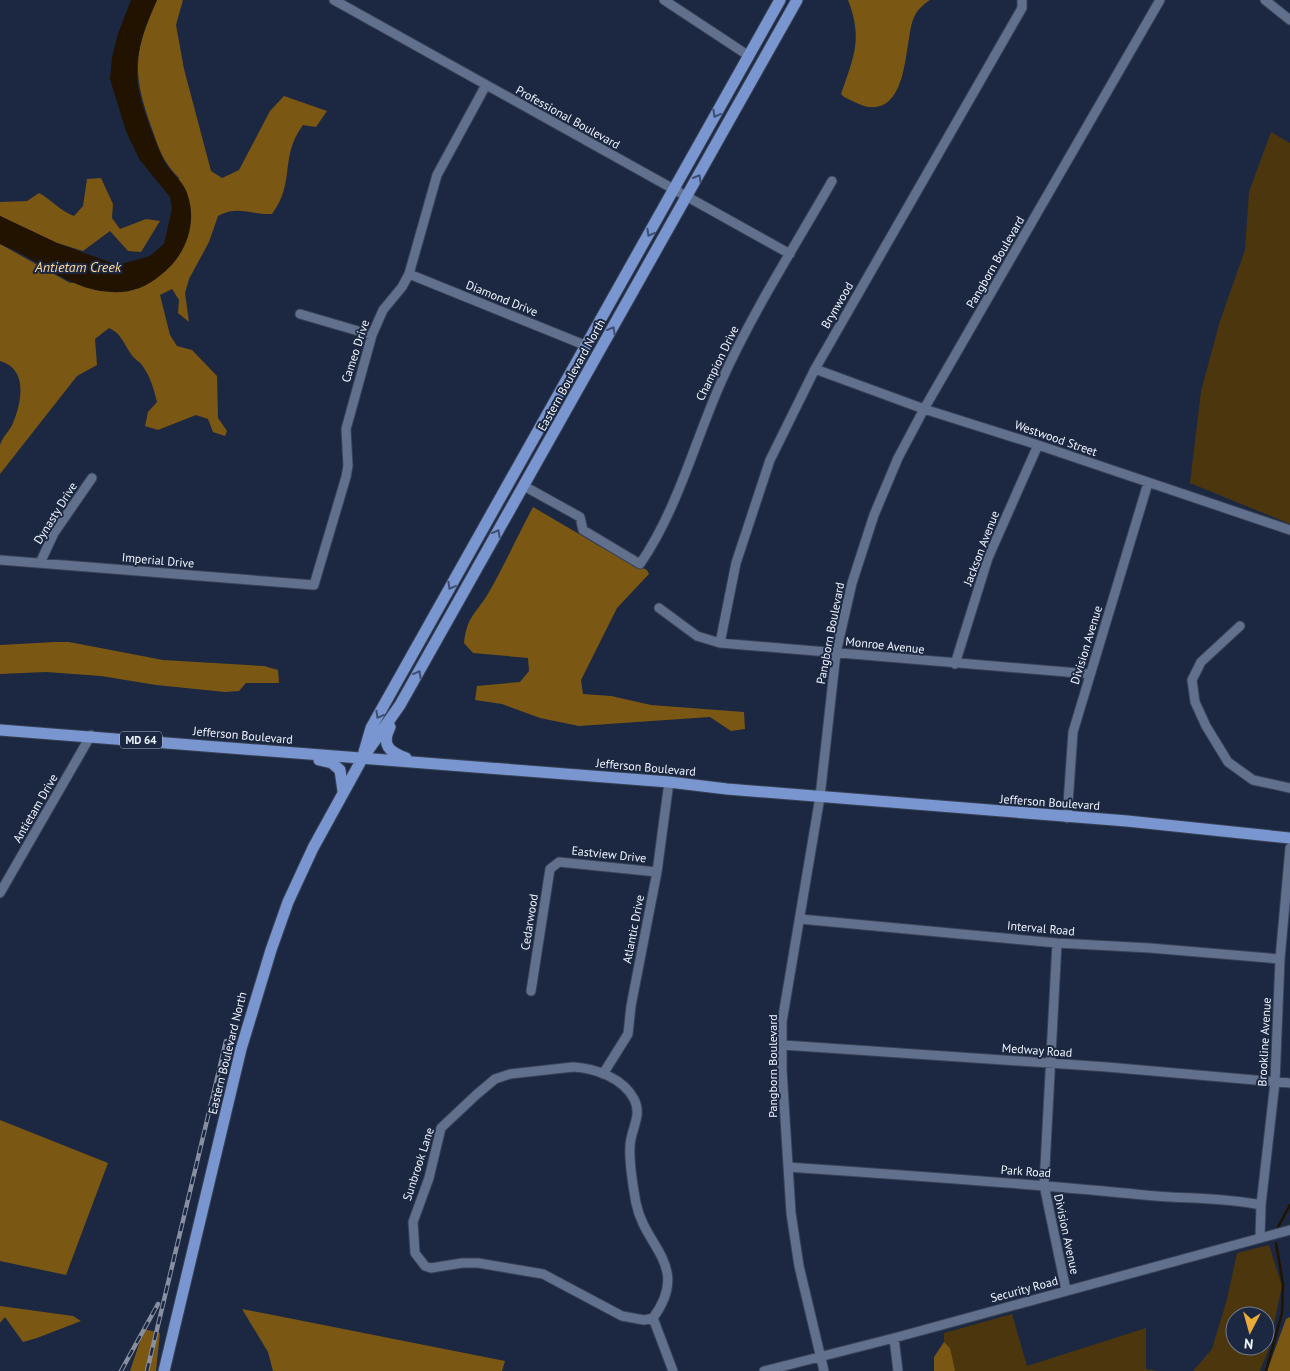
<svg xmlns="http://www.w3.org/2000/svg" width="1290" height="1371" font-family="'PT Sans',sans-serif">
	<rect width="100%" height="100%" fill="#1c2841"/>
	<!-- green -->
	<path fill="#4c360e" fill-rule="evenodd" d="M1271 132 1290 143V524L1190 483 1201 391 1220 321 1245 250 1249 192Z
		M1269 1245 1282 1286 1268 1351 1260 1371H1193L1212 1349 1227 1299 1237 1253ZM1235 1316H1265V1346H1235Z
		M1012 1314 1027 1366 1146 1328V1369L1158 1371H944V1333Z"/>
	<!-- forest -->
	<path fill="#7a5713" d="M157 0H183L176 25 184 69 211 171 222 178 239 170 270 111 284 96 327 111 316 127 303 125C279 157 296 182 272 214 250 215 239 205 218 216L209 242 189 279 185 293 189 322 178 313 179 300 172 289 160 295 170 335 177 346 192 350 217 376 218 418 227 431 225 436 213 432 208 419 196 415 158 430 145 426 148 412 157 402C154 389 150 376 142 365 139 361 134 359 131 354 124 344 121 333 109 328L95 339 97 365 77 376 0 474C0 465 0 455 0 446 1 438 10 431 13 423 22 401 28 369 0 361V244L70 283 166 271 179 178C162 160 160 151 152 129 132 74 133 53 157 0Z
		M848 0H930C924 4 917 10 914 17 904 40 910 111 869 107 861 106 851 100 844 97L841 94C854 56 863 39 848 0Z
		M101 178 113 204 112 218 120 229 146 219 160 221 141 252 128 251 110 231 83 251 57 243 0 216V202L27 201 39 193C52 200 60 211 74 216L83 206 87 179Z
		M533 507 596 544 647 570 649 574 617 608 581 680 583 694 611 696 651 705 744 712 745 729 731 731 710 717 579 726 540 718 502 704 475 700 477 686 520 682 529 671 528 658 473 653 464 643C467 615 477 613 489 592 505 564 518 535 533 507Z
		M55 642H69L163 660 264 666 278 670 279 683H246L239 691 225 692 156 685 101 676 46 672 0 674V645Z
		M0 1120 108 1163 66 1275 0 1261Z
		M0 1306 73 1316 81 1321 37 1338 23 1342 5 1317 0 1323Z
		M242 1309 505 1361 502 1371H273L268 1352Z
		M1290 1317V1371H1267L1286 1319Z
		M144 1329 160 1333 156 1371H130Z
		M944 1342 950 1348 955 1371H934V1357Z"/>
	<!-- water -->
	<path fill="#211300" d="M131 0H157C144 28 132 60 139 91 144 114 154 138 163 159 169 172 182 179 187 193 198 223 186 255 162 274 141 292 122 295 95 290 60 282 34 257 0 244V216L57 243 112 263 122 264 150 256 164 244 172 209 170 197 139 159 126 131 110 79 112 57 118 34Z"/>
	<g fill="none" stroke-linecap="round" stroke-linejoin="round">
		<!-- stream -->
		<path stroke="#211300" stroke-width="2.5" d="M1278 1227 1290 1205
			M1266 1371 1282 1313 1283 1284 1276 1243"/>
		<defs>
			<path id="minor" d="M334 0 790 254
				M664 0 749 56
				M1265 0 1290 20
				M409 274 587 346
				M300 314 372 335
				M815 369 924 409 1038 445 1290 530
				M524 486 580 517 583 530 640 564C678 509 695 440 722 380 753 311 795 246 832 181
				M0 560 314 585 346 477 348 466 346 429 372 335 383 310 402 287 409 274 437 175 486 85
				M40 563 54 533 92 478
				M659 608 697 636 720 643 1090 674
				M1240 626 1201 662 1192 680 1195 702 1206 726 1228 762 1253 780 1290 788
				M720 643 736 563 770 460 815 369 1022 8V0
				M955 664 988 558 1038 445
				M1067 818 1073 732 1148 483
				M0 893 91 735
				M800 919 1057 943 1150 948 1280 959
				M1057 943 1044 1185 1066 1290
				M531 991 550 869 559 862 657 872
				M783 1045 1107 1067 1290 1083
				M573 1067C595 1068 623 1078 634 1099 643 1116 630 1130 630 1147 629 1165 633 1186 636 1203 645 1248 691 1266 653 1318L644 1320 622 1316 543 1274 478 1263H462L431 1268 425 1266 415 1253 413 1222 429 1178 441 1128 476 1095 495 1079 510 1074Z
				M603 1074 628 1034 631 1006 657 872 669 782
				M788 1167C906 1175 1025 1183 1144 1195 1183 1199 1221 1197 1261 1205
				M1260 1238 1261 1205 1275 1082 1280 959 1290 848
				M653 1318 673 1371
				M894 1338 898 1371
				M764 1371 894 1338 1290 1230
				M824 1371 799 1266 791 1213 782 1070V1022L820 797 836 653 852 583 874 515 898 458 924 409 1160 0"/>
			<path id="major" d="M390 727C381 745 389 752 406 758
				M0 730 669 782 727 789 1127 821 1290 838
				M364 752 371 728 780 0
				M319 760 332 763 340 770 343 791
				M164 1371 241 1049 271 950 288 902 313 848 362 759 400 705 797 0"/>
		</defs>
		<!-- minor casing -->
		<use href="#minor" stroke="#394256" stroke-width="11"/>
		<!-- major casing -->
		<use href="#major" stroke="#394256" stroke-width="13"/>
		<!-- minor -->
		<use href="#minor" stroke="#61708d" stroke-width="9"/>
		<!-- major -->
		<use href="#major" stroke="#7996d1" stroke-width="11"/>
		<defs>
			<path id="rail" d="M121 1371 158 1304
				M147 1371 226 1041"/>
		</defs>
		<!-- rail casing -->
		<use href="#rail" stroke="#878fa1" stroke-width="4.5"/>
		<!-- rail -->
		<use href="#rail" stroke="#1c2841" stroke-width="2.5" stroke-dasharray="8" stroke-linecap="butt"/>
	</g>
	<!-- one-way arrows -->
	<defs><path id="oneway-chevron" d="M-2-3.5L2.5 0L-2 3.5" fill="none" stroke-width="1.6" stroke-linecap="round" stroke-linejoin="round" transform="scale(1.25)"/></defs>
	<g stroke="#3d4e73">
		<use href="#oneway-chevron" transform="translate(716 114) rotate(119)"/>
		<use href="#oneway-chevron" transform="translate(698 178) rotate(-60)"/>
		<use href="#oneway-chevron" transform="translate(650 233) rotate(119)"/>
		<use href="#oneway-chevron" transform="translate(612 330) rotate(-61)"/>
		<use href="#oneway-chevron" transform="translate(497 533) rotate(-61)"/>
		<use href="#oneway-chevron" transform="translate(451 586) rotate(119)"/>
		<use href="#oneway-chevron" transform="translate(418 674) rotate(-61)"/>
		<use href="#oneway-chevron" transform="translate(379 715) rotate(119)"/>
	</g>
	<g text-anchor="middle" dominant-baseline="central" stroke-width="4" stroke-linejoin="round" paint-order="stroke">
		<!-- shield labels -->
		<rect fill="#1c2841" stroke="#b0b7c5" stroke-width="1" x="120" y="731.5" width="42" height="17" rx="4"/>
		<g font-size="11" font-weight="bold" fill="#eff4fe">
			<text x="141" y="740">MD 64</text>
		</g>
		<!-- street labels -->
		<g font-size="12" fill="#eff4fe" stroke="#1c2841">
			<text transform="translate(568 117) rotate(29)">Professional Boulevard</text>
			<text transform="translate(995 262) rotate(-60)">Pangborn Boulevard</text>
			<text transform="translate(502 298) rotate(22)">Diamond Drive</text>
			<text transform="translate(837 305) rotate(-60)">Brynwood</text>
			<text transform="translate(355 351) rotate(-72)">Cameo Drive</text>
			<text transform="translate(717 363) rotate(-64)">Champion Drive</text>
			<text transform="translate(571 375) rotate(-61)">Eastern Boulevard North</text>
			<text transform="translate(1056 438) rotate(19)">Westwood Street</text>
			<text transform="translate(55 513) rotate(-58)">Dynasty Drive</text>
			<text transform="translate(981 548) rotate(-69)">Jackson Avenue</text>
			<text transform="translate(158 560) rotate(5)">Imperial Drive</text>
			<text transform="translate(830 633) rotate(-79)">Pangborn Boulevard</text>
			<text transform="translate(885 645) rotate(6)">Monroe Avenue</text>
			<text transform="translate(1086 645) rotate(-73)">Division Avenue</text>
			<text transform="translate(243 735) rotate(5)">Jefferson Boulevard</text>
			<text transform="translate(646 767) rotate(5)">Jefferson Boulevard</text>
			<text transform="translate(1050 802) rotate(4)">Jefferson Boulevard</text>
			<text transform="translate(35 808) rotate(-60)">Antietam Drive</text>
			<text transform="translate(609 854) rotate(6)">Eastview Drive</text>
			<text transform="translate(529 922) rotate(-81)">Cedarwood</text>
			<text transform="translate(1041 928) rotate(5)">Interval Road</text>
			<text transform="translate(633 929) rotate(-79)">Atlantic Drive</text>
			<text transform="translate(1264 1042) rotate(-87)">Brookline Avenue</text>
			<text transform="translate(1037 1050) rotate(4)">Medway Road</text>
			<text transform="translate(227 1053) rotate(-76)">Eastern Boulevard North</text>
			<text transform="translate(772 1066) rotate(-90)">Pangborn Boulevard</text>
			<text transform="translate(418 1164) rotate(-72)">Sunbrook Lane</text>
			<text transform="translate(1026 1171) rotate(4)">Park Road</text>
			<text transform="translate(1067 1234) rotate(78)">Division Avenue</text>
			<text transform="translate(1024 1289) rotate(-15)">Security Road</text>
		</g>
		<!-- water labels -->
		<g font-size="14" font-style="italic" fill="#fed89c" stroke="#1c2841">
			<text x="78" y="267">Antietam Creek</text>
		</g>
	</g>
	<!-- north arrow -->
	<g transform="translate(1250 1331) rotate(186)"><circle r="24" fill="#1c2841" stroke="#707a8d"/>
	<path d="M0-4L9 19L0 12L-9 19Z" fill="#e8ab37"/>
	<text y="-8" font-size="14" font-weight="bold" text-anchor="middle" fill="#eff4fe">N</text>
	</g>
</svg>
